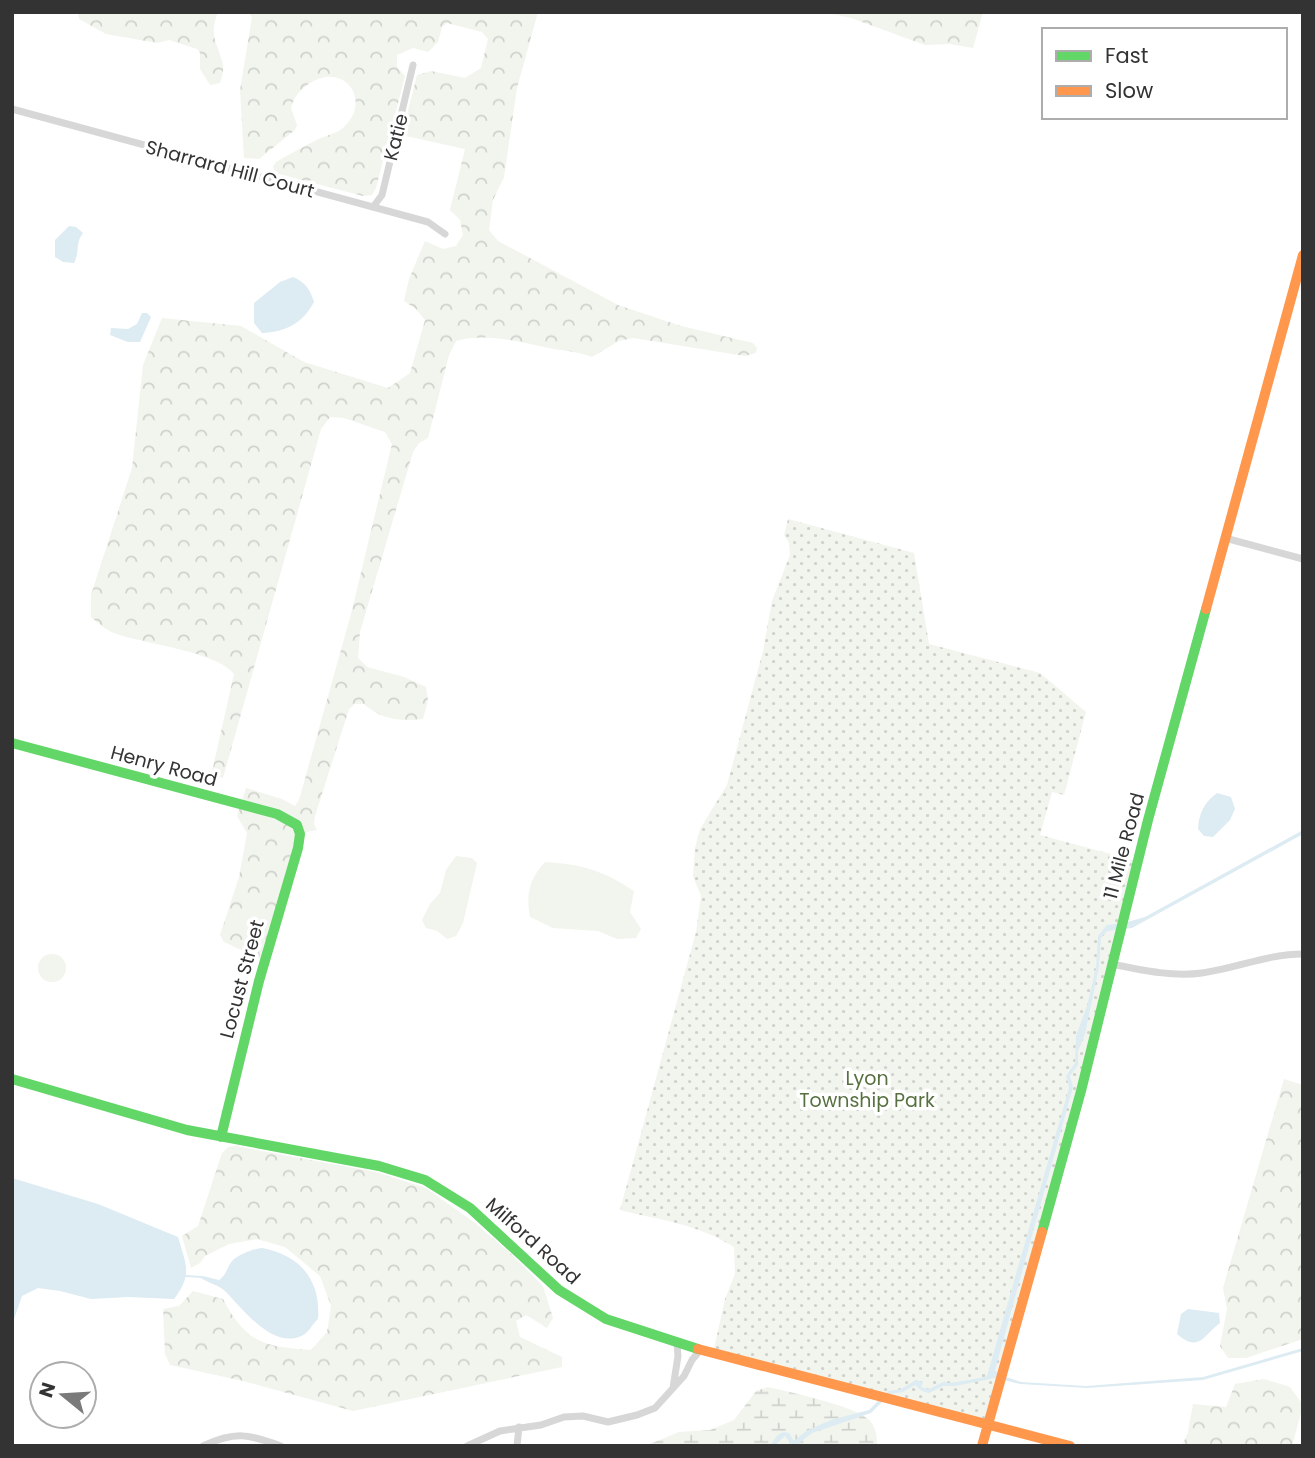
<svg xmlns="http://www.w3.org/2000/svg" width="1315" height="1458" font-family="Poppins,sans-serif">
	<defs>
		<pattern id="forest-crowns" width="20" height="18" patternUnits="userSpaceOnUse" patternTransform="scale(1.75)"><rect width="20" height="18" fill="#f1f5ed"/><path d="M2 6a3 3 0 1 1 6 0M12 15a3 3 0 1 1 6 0" fill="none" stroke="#cfd2cc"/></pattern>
		<pattern id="wetland-marsh" width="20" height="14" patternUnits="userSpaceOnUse" patternTransform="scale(1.75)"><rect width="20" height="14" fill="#f1f5ed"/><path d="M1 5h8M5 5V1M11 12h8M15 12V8" fill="none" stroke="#cfd2cc"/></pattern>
		<pattern id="park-dots" width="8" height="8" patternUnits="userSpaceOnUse" patternTransform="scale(1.75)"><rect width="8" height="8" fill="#f1f5ed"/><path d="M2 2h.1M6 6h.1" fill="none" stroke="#cfd2cc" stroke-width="1.8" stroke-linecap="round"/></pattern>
	</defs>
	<rect width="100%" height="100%" fill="#fff"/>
	<!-- grass -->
	<path fill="#f1f5ed" d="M456 856 472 858 477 863 463 923 456 936 447 939 437 931 426 928 422 920 430 904 440 893 446 870Z
		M545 862C581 864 604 871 634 891L630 912 641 929 636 938 617 939 598 931 553 928 530 917C526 895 529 879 545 862Z
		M38 968a14 14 0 1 1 28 0a14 14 0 1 1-28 0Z"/>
	<!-- forest -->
	<path fill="url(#forest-crowns)" d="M78 12H218C208 38 218 42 223 65 224 70 222 77 220 83L210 85 200 69V53L197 49 169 40 157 43 106 34 79 19Z
		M248 12H538L517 88 504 177 493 200 489 230 498 241 618 305 681 326 753 343 757 348 756 353 745 356 633 338 619 341 592 357C579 352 567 351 554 349 523 343 487 332 456 341L449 355 428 438 419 443 413 452 360 632 358 658 367 667 404 677 426 687 428 700 423 719C401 722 380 719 364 704H355L349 709 315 816 314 824 317 830 301 833 265 961 224 942 220 935 239 877 247 833 237 816 246 788 282 799 295 806 299 800 351 614 392 444 385 432 344 418 330 417 321 429 223 778 211 776 234 674C216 651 143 644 114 633 106 630 98 623 91 617V595L132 468 143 365 162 318 241 326 304 362 388 388 410 373 425 320 416 309 404 301 409 279 425 241 443 249 456 246 463 235 460 220 450 210 465 149 406 136 404 127 417 75 431 71 465 78 481 68 488 39 482 32 447 23 442 27 438 42 428 52 413 48 397 55V67L405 76 376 188 372 195 363 196 275 173 273 167 276 162C290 154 304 146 319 139 325 136 333 134 339 131 375 106 347 60 310 83 300 90 294 96 291 108L297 125 295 130 259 159 244 158 240 90 252 17Z
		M823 12H983L973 48 950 44 925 45 851 18Z
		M1284 1079 1303 1085V1339L1246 1358H1228L1220 1346 1227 1309 1223 1288Z
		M235 1146 376 1172 426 1188 475 1223 509 1252 543 1286 553 1318 547 1328 526 1315 516 1321 520 1337 562 1357V1367L353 1411 243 1381 170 1365 165 1354 163 1309 179 1306 193 1291 223 1299C246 1343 264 1347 311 1350L327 1332 331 1306 320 1276 285 1247 257 1239 229 1244 205 1256 200 1263 191 1268 182 1236 198 1226 222 1153 228 1147Z
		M1264 1379 1290 1387 1303 1405 1292 1446H1182L1188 1432 1193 1404 1226 1407 1235 1384Z"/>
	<!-- wetland -->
	<path fill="url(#wetland-marsh)" d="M768 1387C789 1392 856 1406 869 1420 876 1427 877 1436 877 1446H645L679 1432 710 1430 734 1420 756 1391Z"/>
	<!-- park -->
	<path fill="url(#park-dots)" d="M788 519 914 553 929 644 1040 673 1086 712 1064 795 1052 792 1040 835 1137 861 988 1423 713 1353 725 1299 735 1274 734 1247C695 1223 663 1221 620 1210L696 932 701 896 693 876 695 848 700 829 727 785 763 651 772 601 790 555 789 543 784 535Z"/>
	<!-- water -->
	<path fill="#ddebf3" d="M69 226 76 227 83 233C75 243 80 252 74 263L63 262 55 257V240Z
		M293 277C305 282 310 289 314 302 303 323 286 332 262 333L254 323V303L280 282Z
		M142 313H147L151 317 140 342H128L110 335 111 328 128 329 137 324Z
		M1217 793 1231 797 1235 809 1230 820 1213 837 1204 836 1198 829C1199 813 1204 803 1217 793Z
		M1303 830V834L1132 928 1107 931 1101 938 1099 967 1085 1034 1078 1051V1065L1070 1076 1073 1087 995 1370 998 1374 1021 1382 1086 1386 1203 1377 1303 1348V1351L1203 1380 1087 1388 1020 1384 995 1378 955 1386H943L929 1393 922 1391 915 1385 903 1392 890 1394 871 1413 812 1433 797 1445 791 1444 785 1436 774 1446H770C776 1438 778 1430 789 1433L794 1441 806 1431 831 1420 869 1410 888 1391 901 1389 916 1380 923 1382 921 1387 929 1389 945 1381 946 1383C954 1383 982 1378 987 1376L1069 1088 1066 1076 1075 1063 1076 1036 1087 1006 1096 967 1098 936 1107 925 1124 923 1145 917Z
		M12 1178 98 1204 178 1237C186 1265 193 1274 174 1299L128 1297 91 1299 60 1291 38 1288 22 1296 12 1325Z
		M262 1248C300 1255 321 1280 318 1319 311 1325 309 1334 299 1337 270 1347 242 1308 225 1291 219 1285 208 1283 201 1278L203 1276 219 1280C227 1275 227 1266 233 1260 240 1254 253 1249 262 1248Z
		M1188 1309 1219 1313 1220 1323C1203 1336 1199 1353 1177 1334L1181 1314Z"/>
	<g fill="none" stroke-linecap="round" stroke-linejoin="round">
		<!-- stream -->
		<path stroke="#ddebf3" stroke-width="2" d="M185 1276 202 1277"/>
		<!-- street -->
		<path stroke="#d7d7d7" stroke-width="7" d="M12 109 428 222 445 234
			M373 207 382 195 413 65
			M1225 538 1303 559
			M1111 964C1141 970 1172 977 1202 973 1237 968 1268 954 1303 954
			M673 1388 678 1356 677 1343
			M203 1446C235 1431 249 1434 281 1446
			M467 1446 500 1431 541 1425 564 1417 583 1416 608 1422 637 1415 655 1408 684 1376 692 1360 701 1349
			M517 1446 519 1427"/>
		<!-- fast -->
		<path stroke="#63d668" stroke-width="10" d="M12 743 277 814 297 825 300 834 298 848 259 981 221 1137
			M12 1079 187 1130 379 1166 425 1180 470 1208 559 1290 606 1319 698 1349
			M1042 1232 1081 1091 1148 820 1206 609"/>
		<!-- slow -->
		<path stroke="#ff974d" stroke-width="10" d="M1206 609 1303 255
			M698 1349 1070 1446
			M982 1446 1042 1232"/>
	</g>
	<g text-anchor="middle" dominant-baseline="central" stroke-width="7" stroke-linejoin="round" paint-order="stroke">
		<!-- street labels -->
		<g font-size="19" fill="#333" stroke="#fff">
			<text transform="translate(396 137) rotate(-76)">Katie</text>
			<text transform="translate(230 169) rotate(15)">Sharrard Hill Court</text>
			<text transform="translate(164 766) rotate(15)">Henry Road</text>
			<text transform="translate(1124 846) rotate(-75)">11 Mile Road</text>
			<text transform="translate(242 979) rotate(-75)">Locust Street</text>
			<text transform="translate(533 1241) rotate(42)">Milford Road</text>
		</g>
		<!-- park labels -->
		<g font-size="19" fill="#56703f" stroke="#fff">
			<text x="867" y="1078">Lyon<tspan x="867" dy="22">Township Park</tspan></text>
		</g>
	</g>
	<!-- border -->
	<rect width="1315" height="1458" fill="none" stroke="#333333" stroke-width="28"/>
	<!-- legend -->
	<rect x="1042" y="28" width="245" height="91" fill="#ffffff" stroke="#adadad" stroke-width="2"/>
	<rect x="1056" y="51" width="35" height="10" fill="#63d668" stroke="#adadad" stroke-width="2"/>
	<text x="1105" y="63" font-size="21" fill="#333333">Fast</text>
	<rect x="1056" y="86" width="35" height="10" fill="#ff974d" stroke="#adadad" stroke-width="2"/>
	<text x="1105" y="98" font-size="21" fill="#333333">Slow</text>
	<!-- north arrow -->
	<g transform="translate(63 1395) rotate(288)"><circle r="33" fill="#ffffff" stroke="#adadad" stroke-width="2"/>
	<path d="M0-5L12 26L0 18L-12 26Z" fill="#7a7a7a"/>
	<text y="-10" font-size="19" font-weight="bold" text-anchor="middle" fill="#333333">N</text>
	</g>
</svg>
